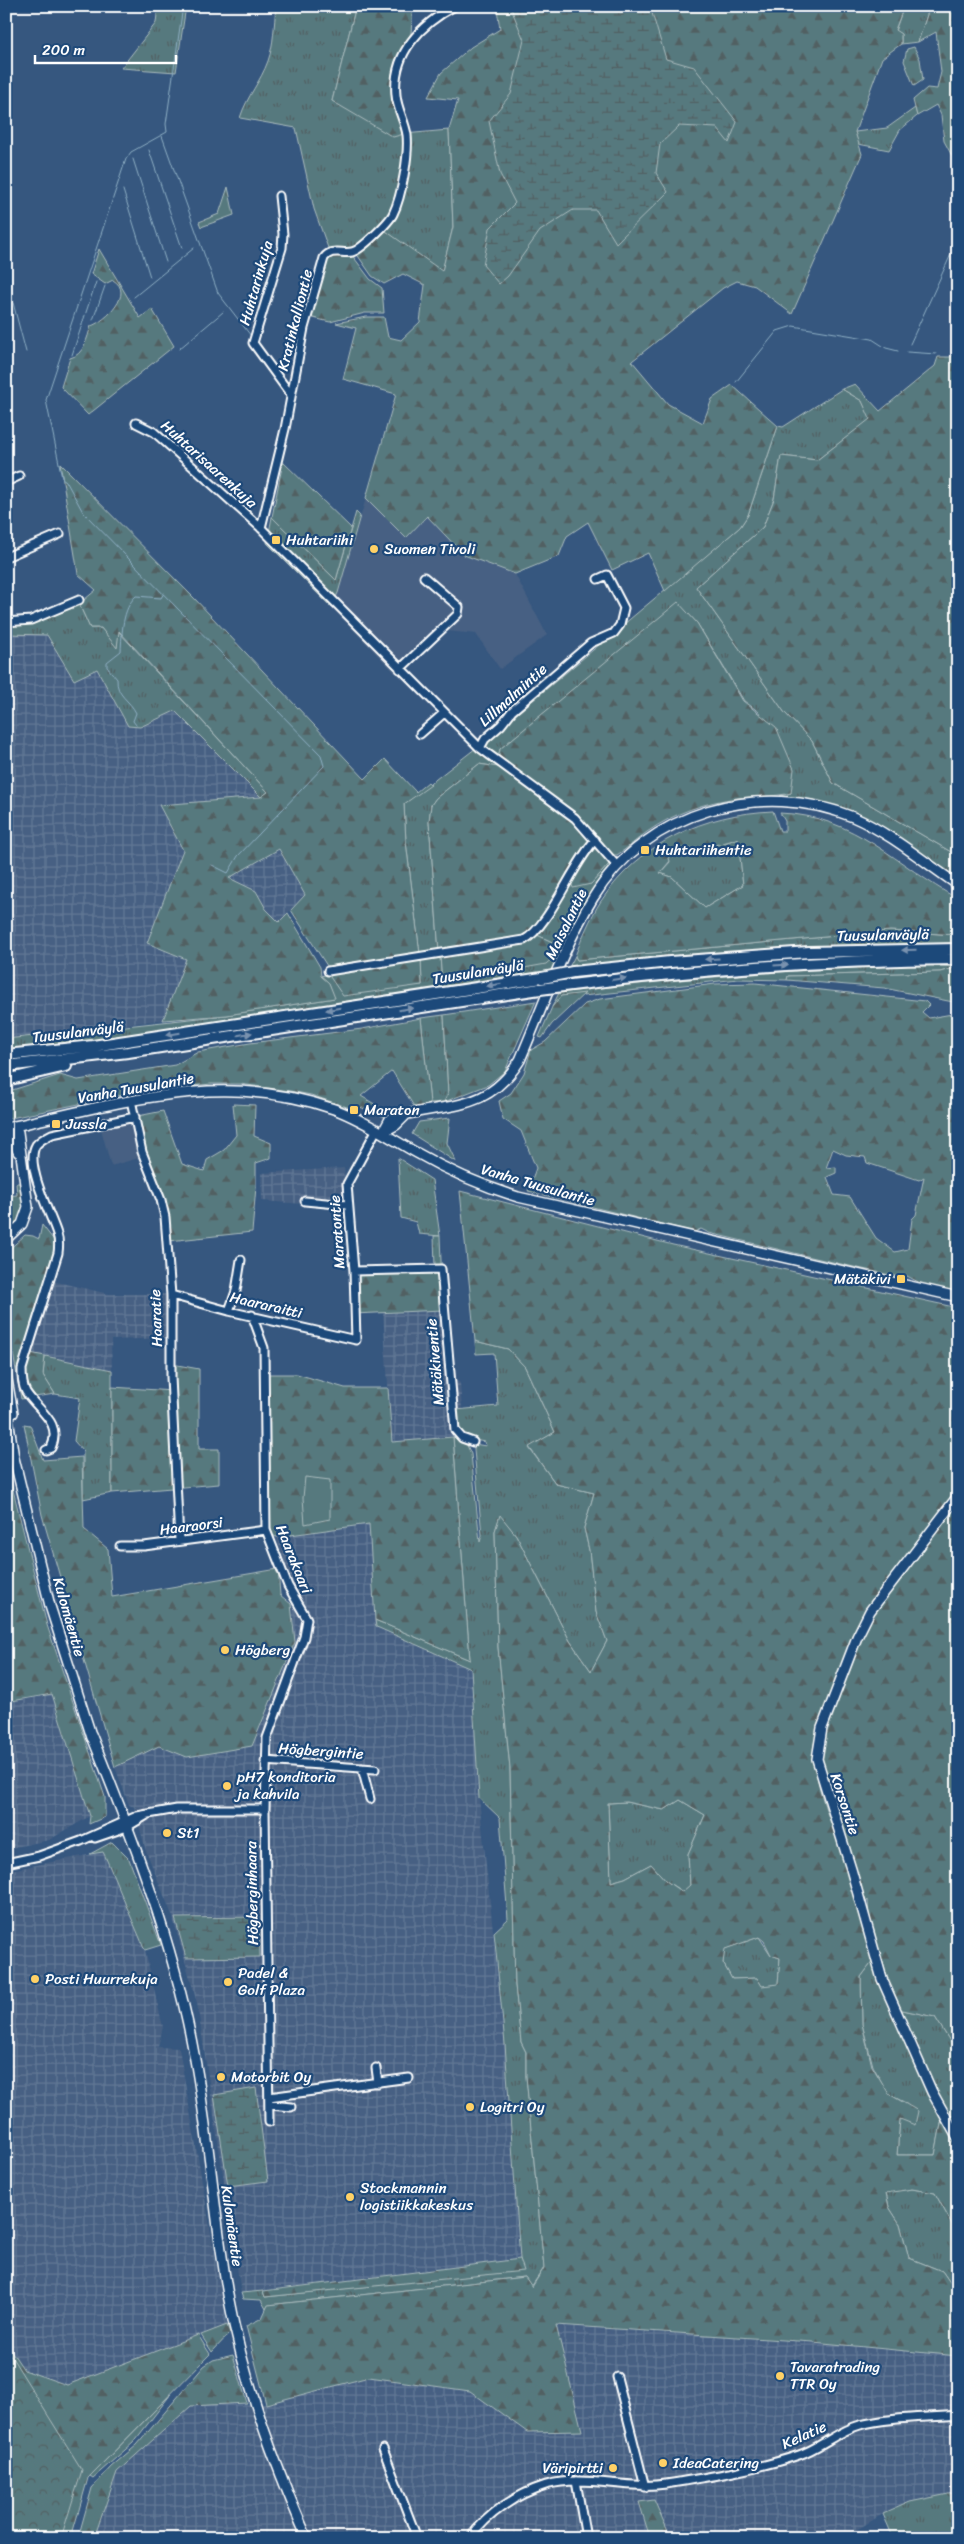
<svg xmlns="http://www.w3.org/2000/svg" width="964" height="2544" font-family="Sriracha,sans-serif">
	<defs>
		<pattern id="industrial-grid" width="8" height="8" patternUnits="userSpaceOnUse" patternTransform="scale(1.25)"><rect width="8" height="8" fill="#466083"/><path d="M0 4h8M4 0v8" fill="none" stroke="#627896"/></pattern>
		<pattern id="grass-tufts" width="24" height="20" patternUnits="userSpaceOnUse" patternTransform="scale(1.25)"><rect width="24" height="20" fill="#57797e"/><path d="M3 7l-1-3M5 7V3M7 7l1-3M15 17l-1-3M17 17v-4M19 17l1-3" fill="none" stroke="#516062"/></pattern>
		<pattern id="forest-firs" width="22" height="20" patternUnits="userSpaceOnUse" patternTransform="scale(1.25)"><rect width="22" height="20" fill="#57797e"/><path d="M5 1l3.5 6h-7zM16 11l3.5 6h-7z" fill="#516062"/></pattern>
		<pattern id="wetland-marsh" width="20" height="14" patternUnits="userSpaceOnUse" patternTransform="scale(1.25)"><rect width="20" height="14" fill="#57797e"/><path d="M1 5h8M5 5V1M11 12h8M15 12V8" fill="none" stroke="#516062"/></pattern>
		<pattern id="park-crowns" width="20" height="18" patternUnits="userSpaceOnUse" patternTransform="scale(1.25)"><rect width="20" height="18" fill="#57797e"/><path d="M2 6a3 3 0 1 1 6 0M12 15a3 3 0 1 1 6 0" fill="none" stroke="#516062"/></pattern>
	</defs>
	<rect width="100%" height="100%" fill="#36577f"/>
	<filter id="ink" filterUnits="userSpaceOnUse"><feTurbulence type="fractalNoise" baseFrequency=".02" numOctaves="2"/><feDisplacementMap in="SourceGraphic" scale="10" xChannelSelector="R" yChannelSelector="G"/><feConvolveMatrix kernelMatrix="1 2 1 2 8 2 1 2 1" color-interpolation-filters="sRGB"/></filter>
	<g filter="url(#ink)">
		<!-- built -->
		<path fill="#466083" d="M366 498 406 538 427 516 464 555 515 574 547 635 500 669 476 634 446 631 398 674 394 672 331 607 338 593Z
			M131 1122 139 1158 111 1166 101 1129Z"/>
		<!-- industrial -->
		<path fill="url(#industrial-grid)" d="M12 633 47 635 74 679 97 669 129 726 140 727 175 710 261 797 159 805 183 850 147 943 186 959 163 1020 6 1039V634Z
			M279 849 305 895 279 923 266 909 256 891 228 878Z
			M344 1168 346 1207 262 1201 261 1173Z
			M53 1281 109 1294H167L168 1338 111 1340 112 1370 30 1353Z
			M443 1310 453 1379 460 1383 462 1409 451 1411 453 1437 392 1442 383 1313Z
			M370 1524 376 1627 471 1669 479 1798 505 2044 520 2259 241 2293 197 2003 172 1915 146 1851 134 1807 129 1805 115 1767 159 1745 187 1757 252 1746 295 1642 291 1604 295 1592 276 1537Z
			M52 1694 90 1816 49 1840 6 1849V1702Z
			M103 1852 145 1950 163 2027 158 2047 179 2048 227 2325 67 2385 24 2370 6 2342V2112L10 2110 6 2097V1871Z
			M556 2325 813 2342 958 2356V2492L910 2502 883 2514 843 2538H671L653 2500 639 2503 650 2538H94L117 2472 191 2405 266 2404 369 2377 470 2391 527 2432 582 2431Z"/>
		<!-- grass -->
		<path fill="url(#grass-tufts)" stroke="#abbcbe" d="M158 6H186L176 72 121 68 156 23Z
			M276 6H356L332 101 404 134 449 130 453 227 442 272 380 227 352 251 328 248 314 209 296 128 240 118C247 96 261 81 268 61 274 44 274 25 276 6Z
			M904 6H930L918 42 901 44V34L895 31Z
			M915 108 917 116 900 130 889 150 858 144 855 132 887 128Z
			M228 187 234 215 201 227 199 222 219 214Z
			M842 389 862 401 871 419 817 460 781 456 774 499 763 527 696 587 785 713 812 741 833 783 958 856V878C923 855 887 826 847 810 826 802 802 799 780 796L791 793 759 712 744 701 697 623 678 603 500 749 498 760 486 749 489 737 740 527 748 515 778 426 783 427Z
			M356 512 360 516 338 593 331 607 267 543 272 517 336 580Z
			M79 604 90 628H101L117 647 118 631 268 792 261 797 175 711 140 727 128 726 97 669 74 680 47 635 6 634V625L28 623Z
			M476 748 498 767 479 764 436 798 431 805 429 822 439 952 420 954 406 842 404 804Z
			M738 838 743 885 705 908 672 877 660 873 670 862 667 853C691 848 718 847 738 838Z
			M609 864V871C581 896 570 936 556 970L88 1041 6 1049V1039L227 1015 334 998 329 983 321 976 331 973 422 985 421 958 440 956 442 983 559 945 537 935 570 879 591 884Z
			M890 931 958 935V944C827 944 698 954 568 969L575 956 577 960Z
			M923 965 958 967 940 972 788 976 787 980 738 979 583 996 584 994 561 996 552 1007 559 993C680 978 801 969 923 965Z
			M444 1015 448 1094 444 1102 430 1103 421 1018Z
			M450 1118 447 1143 456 1162 412 1134 419 1122Z
			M398 1158 432 1180 440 1236 419 1234 416 1222 401 1218Z
			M475 1341 508 1349 525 1367 555 1432 529 1448 556 1484 594 1493 584 1528 589 1550 596 1612 607 1641 591 1671 570 1641 516 1535 500 1516 495 1531 498 1647 510 1768 515 1985 521 2042 526 2052V2076L544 2268 531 2287 525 2277 269 2305 266 2309 261 2300 243 2299 241 2293 263 2291 265 2297 523 2270 520 2259 505 2044 494 1932 508 1919 500 1818 479 1798 471 1669 379 1628 376 1627 375 1620 470 1660 453 1437 465 1441 471 1454 480 1542 482 1535 474 1450V1444L486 1446 485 1442C461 1438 457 1434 456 1410L498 1406 494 1353 476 1354Z
			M45 1356 112 1370V1493L83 1499V1451L74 1441 80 1398 55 1394 43 1375Z
			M680 1800 705 1815 688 1854 690 1885 683 1892 666 1881 651 1864 625 1878 611 1882 608 1803 626 1802 664 1810Z
			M112 1842 129 1859 161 1945 145 1950 105 1856 103 1852 90 1854Z
			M759 1937 771 1955 780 1958 778 1984 762 1987 757 1978 732 1979 723 1963 724 1949Z
			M873 1961 882 1988 902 2037 942 2119 935 2155H897L900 2119 906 2103 888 2094 873 2066 862 2024 861 1977Z
			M898 2009 935 2017 958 2054V2135L920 2060Z
			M912 2189 935 2193 958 2235V2294L942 2271 909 2258 900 2224 889 2207 886 2192Z
			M171 2394 133 2443 93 2478 90 2476Z
			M958 2492V2538H888L892 2535 883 2514 910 2502Z"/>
		<!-- forest -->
		<path fill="url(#forest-firs)" stroke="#abbcbe" fill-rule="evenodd" d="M356 6H413L411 33 398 57 393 78 392 100 404 134 393 137 332 101Z
			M491 6H904L895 30 901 34V44L882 58 855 132 862 154 792 314 755 286 737 281 723 288 632 361 668 404 703 423 712 399 732 385 778 426 748 515 740 527 665 591 648 553 612 570 588 522 567 536 559 556 515 574 464 555 427 516 406 538 366 498 396 394 343 379 356 328 336 323 366 317H384L388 337 401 340 420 322 425 285 403 274 384 284 372 276 356 253 383 229 442 271 453 227 449 130 458 100 428 97 441 73 471 47 500 29 497 9Z
			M930 6H958V92L953 105 958 107V167L944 141 941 115 936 105 917 116 913 100 927 88 937 89 941 72 936 32 918 42Z
			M914 47 920 59 923 80 914 86 904 61 907 49Z
			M99 249 140 318 152 309 174 346 88 415 61 387 70 358C84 355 87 338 91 326 106 321 135 293 113 280L105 284 91 274Z
			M334 255H352L370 279 382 288 384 313H365L330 322 309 317 325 262Z
			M958 352V856L833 783 812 741 785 713 696 587 763 527 774 499 781 456 817 460 870 419 862 401 842 389 855 384 880 411 935 366 938 357H950Z
			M283 462 351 528 336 580 272 517Z
			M60 463 194 598 365 779 385 759 416 792 428 782 431 785 404 804 406 842 420 954 329 969 291 910 305 895 279 849 229 878 256 891 266 909 279 922 288 913 320 967 321 976 329 983 335 998 227 1015 163 1020 186 959 147 943 183 850 159 805 261 797 268 792 119 631 117 648 101 628H90L79 604 96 590 78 574Z
			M678 602 697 623 743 701 776 727 794 769 791 793C773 797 755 796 737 798 706 802 674 813 647 832 637 839 628 848 617 855H613L575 813 498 760 500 749Z
			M479 764 498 767 564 812 588 839V845L575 861 542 920 525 939 439 952 429 821 431 805 436 798Z
			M773 811 780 831H785V821L780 813C856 816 896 865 958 899V935L890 931 577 960 575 956C582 938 590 918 601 901 641 842 704 814 773 811ZM738 838 743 885 705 908 672 877 660 873 670 861 667 853C691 848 717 847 738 838Z
			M593 846 601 852 609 864 591 884 573 888 570 879Z
			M537 935 559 945 555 956 546 964 442 983 440 956 520 943Z
			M421 958 422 985 343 996 330 977 331 973Z
			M958 967V1003L884 988 787 980 788 976 940 972Z
			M755 983 925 1001 929 1005 922 1012 929 1018 958 1013V1292L924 1285 907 1276H895L858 1268 709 1233 701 1229 694 1232 528 1191 536 1168 521 1131 503 1119 499 1101 511 1093 524 1073 531 1050 545 1042 585 1004 600 999 715 984ZM833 1149 846 1155 865 1157 867 1163 919 1180 924 1177 916 1215 912 1219 908 1249 895 1252 876 1238 850 1197 834 1195 827 1177 836 1173V1167L826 1168Z
			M585 993 552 1024 542 1038 539 1037 552 1007 561 996Z
			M536 1001 505 1071 488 1085 444 1102 448 1094 444 1015Z
			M421 1018 430 1103 415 1108 392 1071 361 1096 388 1112 403 1107 405 1111 387 1118 360 1107 350 1108 311 1095 290 1091 240 1084H211L142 1091 6 1119V1092L60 1075 78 1080 175 1065 198 1052 250 1043 362 1029Z
			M233 1104 255 1105 254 1136 271 1143V1158L256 1163V1187L252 1232 169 1241 167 1208 144 1152 138 1116 163 1111 182 1164 204 1171 207 1160 224 1150 236 1135Z
			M16 1183H21C25 1207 26 1219 6 1234V1196L17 1195Z
			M460 1191 673 1245 958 1308V1495L875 1595 861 1620 814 1744C813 1786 833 1826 846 1865 856 1896 864 1929 873 1961L861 1977 862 2024 872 2066 889 2094 918 2111 915 2125 900 2119 897 2155H935L942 2119 958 2149V2235L935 2193 912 2189 886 2193 889 2207 900 2224 909 2258 942 2271 958 2294V2356L813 2342 556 2325 582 2431 527 2432 470 2391 369 2377 266 2404 246 2326 262 2318 268 2305 525 2277 532 2287 544 2268 526 2076V2052L521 2042 515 1985 510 1768 498 1647 495 1531 500 1515 516 1535 570 1641 591 1671 607 1641 596 1612 589 1550 584 1528 594 1493 556 1484 529 1447 555 1432 525 1367 508 1349 475 1341ZM680 1800 705 1815 688 1854 690 1885 682 1892 666 1881 651 1864 625 1878 611 1882 608 1803 626 1802 664 1810ZM759 1937 764 1941 771 1955 780 1958 778 1984 762 1986 757 1978 732 1979 723 1963 725 1949Z
			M42 1225 56 1243 30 1353 45 1356 43 1375 55 1394 21 1399 6 1313V1252L25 1235 33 1236 39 1239Z
			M434 1236H440L443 1310 353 1314 351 1269 435 1267Z
			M172 1364 199 1369V1449H219V1484L112 1493V1387L173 1391Z
			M264 1374H297L345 1388H388L392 1442 453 1437 470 1660 375 1620 369 1524 276 1537 271 1534Z
			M24 1424 30 1425 43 1460 82 1457 84 1529 108 1549 112 1597 278 1569 280 1595 291 1604 295 1642 252 1746 187 1757 159 1746 115 1767 42 1515Z
			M6 1462 47 1625 105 1797V1817L89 1824 90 1816 52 1694 6 1702Z
			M958 1498V2054L935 2017 898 2009C884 1975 869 1937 868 1900L865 1904 828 1788 819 1751 822 1734 871 1614Z
			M520 2259 524 2271 265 2297 263 2291Z
			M227 2325 230 2333 212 2352 201 2335Z
			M198 2335 210 2354 88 2478 71 2538H6V2343L24 2370 67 2385Z
			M233 2355 247 2403 191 2406 117 2472 94 2538H78L92 2488 111 2467 137 2445 204 2366 213 2360Z
			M654 2500 671 2538H650L639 2502Z"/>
		<!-- wetland -->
		<path fill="url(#wetland-marsh)" stroke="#abbcbe" d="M510 6H636L652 13 666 59 694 67 737 122 729 143 717 128 679 126 660 144 656 173 668 192 616 243 596 210H573L540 231 508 276 499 284 483 265 490 228 515 203 500 174 489 121 511 94 524 40Z
			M259 1917 260 1957 186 1958 175 1918Z
			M256 2088 268 2181 228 2186 214 2095Z"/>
		<!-- park -->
		<path fill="url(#park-crowns)" stroke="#abbcbe" d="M6 2348 82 2470 61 2538H6Z"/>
		<!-- pitch -->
		<path fill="#57797e" stroke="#abbcbe" d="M305 1477 330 1480V1519L305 1524 303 1498Z"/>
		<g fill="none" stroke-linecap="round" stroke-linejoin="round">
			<!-- stream -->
			<path stroke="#8fb0c5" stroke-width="1" d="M183 6 166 124 167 132 131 152 126 159 46 400 62 478 66 481 83 512 321 755 324 766 238 856 228 873 212 865
				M162 136 218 293 251 336
				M149 150 182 248
				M133 159 166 262
				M123 190 150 277
				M10 262 12 299 26 352
				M134 297 194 248
				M93 320 105 286
				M910 344 958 239
				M179 349 223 312
				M907 352 936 354
				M72 355 96 282
				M736 382 777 331 793 326 872 339 886 348 898 351
				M136 725 133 721 136 713C130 700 116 696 117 679L107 667V662L121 651C122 633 122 609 136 596L161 598 164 593"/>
			<defs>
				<path id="minor" d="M279 196 283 234 282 248 253 343 291 395
					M136 423 154 432 261 528 480 748 575 818 617 866
					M6 482 19 476
					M261 528 285 429 304 328 324 258C331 248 342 254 352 252 361 250 389 222 393 214 402 196 409 154 407 135 405 121 397 109 396 95 392 53 421 24 455 6
					M6 557 60 534
					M6 622 31 620 79 600
					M400 669 458 614 459 607 424 577
					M420 734 444 713
					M480 748 485 739 501 725 512 711 591 643 614 633 620 625 624 608 607 575 598 579
					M328 971 524 940C549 927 572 865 595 840
					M131 1100 142 1152 161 1200 165 1217 171 1295V1377L179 1541
					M305 1201 347 1205
					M354 1271 441 1269 455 1430 462 1438 473 1442
					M171 1295 229 1311 356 1340 354 1271 347 1184 377 1129
					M229 1311 236 1291 241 1260
					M46 1450 51 1448C63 1422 38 1411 26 1392 22 1385 22 1377 22 1369L58 1253C59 1246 59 1240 57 1234 51 1214 24 1165 36 1145 40 1140 46 1137 52 1134L135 1117
					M120 1546H144L266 1530
					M265 1761 375 1769
					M362 1768 370 1799
					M265 1809 269 2122
					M95 1838 127 1827 147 1815
					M6 1863 39 1856 81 1841 137 1816 177 1809H265L267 1738 304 1637 307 1619 288 1586 266 1530 264 1348 252 1315
					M376 2068 378 2083
					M269 2097 409 2078
					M271 2105 291 2107
					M617 2377 645 2487
					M383 2449 417 2538
					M576 2481 586 2538
					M470 2538C488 2513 517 2494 546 2485 586 2474 626 2490 666 2484 710 2477 757 2469 799 2455 820 2448 838 2431 860 2425 891 2417 926 2418 958 2415"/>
				<path id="major" d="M12 1127 10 1134 18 1152
					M6 1128C117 1104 221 1069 334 1109 364 1120 390 1138 417 1153 450 1172 483 1186 518 1197L958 1297
					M383 1132 390 1119C445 1101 485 1116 520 1060 542 1009 564 945 593 898 646 811 761 779 853 817 890 833 924 862 958 885
					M383 1132 396 1125 405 1116
					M6 1239 22 1224 28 1207 18 1132 12 1127
					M6 1374 13 1413
					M6 1405 14 1458 50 1606 92 1738
					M958 1496 870 1611 857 1637 822 1728 817 1759 851 1869 882 1979 932 2092 958 2139
					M91 1734C133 1838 174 1944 194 2054 209 2133 214 2215 228 2295 243 2379 273 2460 307 2538"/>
				<path id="highway" d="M573 972 670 962 809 952 958 949
					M571 985C700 969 828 960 958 959
					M6 1055 93 1046 542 978
					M6 1066 128 1052 540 989
					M6 1080 66 1066"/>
			</defs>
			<!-- minor casing -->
			<use href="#minor" stroke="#fff" stroke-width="11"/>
			<!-- major casing -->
			<use href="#major" stroke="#fff" stroke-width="12"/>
			<!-- highway casing -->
			<use href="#highway" stroke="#fff" stroke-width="14"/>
			<!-- minor -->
			<use href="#minor" stroke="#1f4a7a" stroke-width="7"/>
			<!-- major -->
			<use href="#major" stroke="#1f4a7a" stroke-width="9"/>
			<!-- highway -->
			<use href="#highway" stroke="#1f4a7a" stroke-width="10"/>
			<defs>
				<path id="highway-bridge" d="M542 978 573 972
					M540 989 571 985"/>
			</defs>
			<!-- highway-bridge casing -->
			<use href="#highway-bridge" stroke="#fff" stroke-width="14" stroke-linecap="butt"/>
			<!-- highway-bridge -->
			<use href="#highway-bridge" stroke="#1f4a7a" stroke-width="10"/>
		</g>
		<!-- one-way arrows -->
		<defs><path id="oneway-solid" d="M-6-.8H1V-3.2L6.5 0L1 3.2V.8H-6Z" transform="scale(1.25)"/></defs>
		<g fill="#7992af">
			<use href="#oneway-solid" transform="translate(909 950) rotate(179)"/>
			<use href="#oneway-solid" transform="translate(712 959) rotate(176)"/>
			<use href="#oneway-solid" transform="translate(781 965) rotate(-3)"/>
			<use href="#oneway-solid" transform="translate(619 979) rotate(-7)"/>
			<use href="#oneway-solid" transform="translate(494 985) rotate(171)"/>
			<use href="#oneway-solid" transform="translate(333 1009) rotate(171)"/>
			<use href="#oneway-solid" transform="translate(406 1009) rotate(-9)"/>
			<use href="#oneway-solid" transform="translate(173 1034) rotate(171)"/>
			<use href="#oneway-solid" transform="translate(245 1034) rotate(-9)"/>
		</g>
	</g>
	<!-- markers -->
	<g fill="#ffd166" stroke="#1f4a7a" stroke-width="2">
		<rect x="271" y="535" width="10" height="10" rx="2.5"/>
		<circle cx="374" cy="549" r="5"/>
		<rect x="640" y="845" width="10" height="10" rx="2.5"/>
		<rect x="349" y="1105" width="10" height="10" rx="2.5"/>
		<rect x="51" y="1119" width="10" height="10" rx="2.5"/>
		<rect x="896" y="1274" width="10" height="10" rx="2.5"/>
		<circle cx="225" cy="1650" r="5"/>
		<circle cx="227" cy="1786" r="5"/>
		<circle cx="167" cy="1833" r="5"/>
		<circle cx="35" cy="1979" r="5"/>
		<circle cx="228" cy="1982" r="5"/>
		<circle cx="221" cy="2077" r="5"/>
		<circle cx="470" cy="2107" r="5"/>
		<circle cx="350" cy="2197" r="5"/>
		<circle cx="780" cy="2376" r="5"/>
		<circle cx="663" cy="2463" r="5"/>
		<circle cx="613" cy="2468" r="5"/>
	</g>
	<g text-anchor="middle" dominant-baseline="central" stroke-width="4.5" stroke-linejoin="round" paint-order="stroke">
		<!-- street labels -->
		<g font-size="15" fill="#fff" stroke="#1f4a7a">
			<text transform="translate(256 283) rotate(-74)">Huhtarinkuja</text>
			<text transform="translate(295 320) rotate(-76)">Kratinkalliontie</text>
			<text transform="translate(209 464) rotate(42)">Huhtarisaarenkuja</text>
			<text transform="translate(513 695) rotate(-42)">Lillmalmintie</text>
			<text transform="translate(566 924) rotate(-64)">Maisalantie</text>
			<text transform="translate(883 935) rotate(-1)">Tuusulanväylä</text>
			<text transform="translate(478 972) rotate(-9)">Tuusulanväylä</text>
			<text transform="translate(78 1032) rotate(-7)">Tuusulanväylä</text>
			<text transform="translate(136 1088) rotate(-10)">Vanha Tuusulantie</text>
			<text transform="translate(538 1185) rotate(16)">Vanha Tuusulantie</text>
			<text transform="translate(337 1232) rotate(-94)">Maratontie</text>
			<text transform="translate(266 1305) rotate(13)">Haararaitti</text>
			<text transform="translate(156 1318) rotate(-92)">Haaratie</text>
			<text transform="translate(435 1362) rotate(-95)">Mätäkiventie</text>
			<text transform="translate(191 1526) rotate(-7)">Haaraorsi</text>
			<text transform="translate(294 1559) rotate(68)">Haarakaari</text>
			<text transform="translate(69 1617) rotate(74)">Kulomäentie</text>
			<text transform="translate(321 1751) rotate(4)">Högbergintie</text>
			<text transform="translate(845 1804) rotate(72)">Korsontie</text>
			<text transform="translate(252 1893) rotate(-91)">Högberginhaara</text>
			<text transform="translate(232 2226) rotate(82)">Kulomäentie</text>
			<text transform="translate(804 2435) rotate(-24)">Kelatie</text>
		</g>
		<!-- poi labels -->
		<g font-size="15" fill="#fff" stroke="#1f4a7a" text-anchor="start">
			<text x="286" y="540">Huhtariihi</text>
			<text x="384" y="549">Suomen Tivoli</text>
			<text x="655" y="850">Huhtariihentie</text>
			<text x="364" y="1110">Maraton</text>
			<text x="66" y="1124">Jussla</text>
			<text x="891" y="1279" text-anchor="end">Mätäkivi</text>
			<text x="235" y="1650">Högberg</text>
			<text x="237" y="1777">pH7 konditoria<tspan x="237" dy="17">ja kahvila</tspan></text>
			<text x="177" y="1833">St1</text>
			<text x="238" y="1973">Padel &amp;<tspan x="238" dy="17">Golf Plaza</tspan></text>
			<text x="45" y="1979">Posti Huurrekuja</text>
			<text x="231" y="2077">Motorbit Oy</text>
			<text x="480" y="2107">Logitri Oy</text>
			<text x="360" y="2188">Stockmannin<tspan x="360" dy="17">logistiikkakeskus</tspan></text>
			<text x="790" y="2367">Tavaratrading<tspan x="790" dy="17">TTR Oy</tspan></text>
			<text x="673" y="2463">IdeaCatering</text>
			<text x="603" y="2468" text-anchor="end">Väripirtti</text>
		</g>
	</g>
	<!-- margin -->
	<rect width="964" height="2544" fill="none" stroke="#1f4a7a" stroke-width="25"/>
	<rect x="12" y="12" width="939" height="2519" fill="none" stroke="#fff" stroke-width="2" filter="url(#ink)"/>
	<!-- scale -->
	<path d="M35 55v8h141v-8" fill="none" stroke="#ffffff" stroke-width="2.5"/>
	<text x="42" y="55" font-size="15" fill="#ffffff" stroke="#1f4a7a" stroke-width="4" paint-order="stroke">200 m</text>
</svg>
